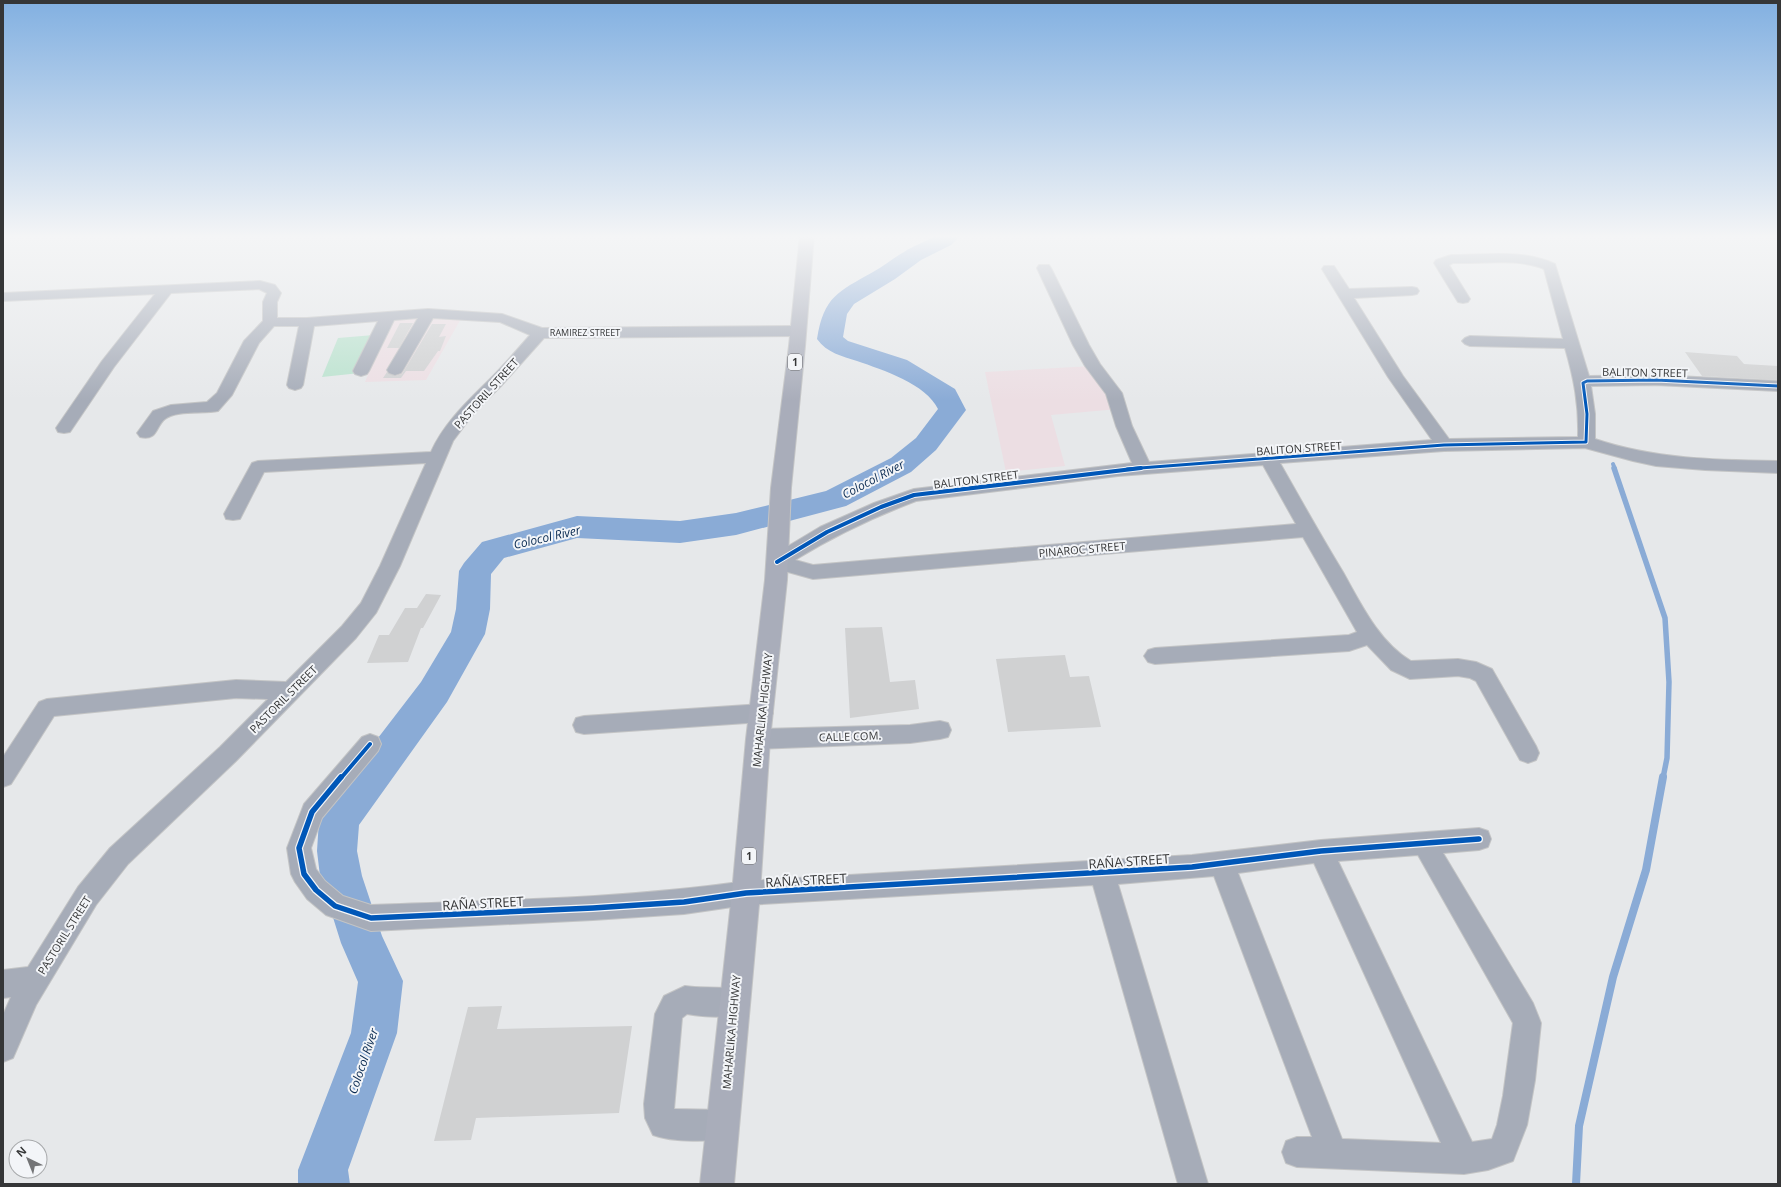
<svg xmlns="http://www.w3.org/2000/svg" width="1781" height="1187" font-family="'Open Sans',sans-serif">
	<rect width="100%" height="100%" fill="#e6e8ea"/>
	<!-- education -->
	<path fill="#ecdee3" d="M462 317 426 380 365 382 390 320Z
		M1093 366 1118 409 1051 415 1065 466 1006 472 985 372Z"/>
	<!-- green -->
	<path fill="#bae2ce" d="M374 335 360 373 322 377 338 338Z"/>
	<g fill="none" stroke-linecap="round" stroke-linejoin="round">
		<!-- stream-far2 -->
		<path stroke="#8aabd6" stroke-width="4" d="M1613 464 1615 469"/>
		<!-- stream-far1 -->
		<path stroke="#8aabd6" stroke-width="5.5" d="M1614 468 1665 618 1669 682 1667 758 1663 778"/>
		<!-- stream -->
		<path stroke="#8aabd6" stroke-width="8" d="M1576 1184 1579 1126 1613 977 1646 870 1663 777"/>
		<!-- river -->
		<path fill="#8aabd6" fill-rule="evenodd" d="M937 235H961L951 245 921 260 895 279 854 304 847 314 843 337 848 341 907 360 955 389 966 410 936 450 911 472 846 506 736 535 680 543 577 538 504 558 491 574 490 609 485 634 447 702 359 825 357 851 362 876 382 936 403 981 397 1033 348 1170 350 1184H298V1170L351 1033 358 982 341 943 320 876 317 851 319 820 325 807 421 682 451 632 456 609 459 571 464 563 482 542 577 516 680 521 736 513 826 491 891 458 916 438 938 409C926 384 883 370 857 361 842 356 827 353 817 339 824 296 838 292 873 272 884 266 893 258 904 252 914 245 926 242 937 235Z"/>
	</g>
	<!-- building -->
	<path fill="#d0d1d2" d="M400 323H413L399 348H387Z
		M432 324H446L439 337 446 336 440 351H438L424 371H406L401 378H383L387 372 395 376 402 374Z
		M1685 352 1737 356 1744 364 1778 366V380L1702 376Z
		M426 594 441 595 423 628H421L408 662 367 663 379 635H389L405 608H417Z
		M882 627 890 682 915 680 919 709 850 718 845 628Z
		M1065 655 1070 677 1089 676 1101 727 1008 732 996 659Z
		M502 1006 497 1029 632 1026 619 1113 476 1118 471 1140 434 1141 468 1007Z"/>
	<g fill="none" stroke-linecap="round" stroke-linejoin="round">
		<defs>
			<path id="minor" d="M1451 255C1485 255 1524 249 1555 264L1589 376 1656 375 1778 381V391L1656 385 1591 386 1595 414V439C1654 459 1716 460 1778 461V473L1705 470 1656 466 1633 461 1585 448 1444 451 1280 463C1301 500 1321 536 1343 572 1361 604 1379 642 1411 661L1458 659 1476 662 1492 669 1536 746 1539 753 1536 760 1528 763 1520 760 1476 681 1470 678 1458 676 1410 679 1391 670 1367 645 1349 651 1155 664 1148 662 1144 656 1148 650 1155 648 1349 635 1357 632 1303 537 813 579 770 567 767 562 770 557 820 527 874 503 914 489 1132 463 1116 426 1106 394 1085 366 1073 345 1037 268 1039 265H1049L1051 268 1089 345 1100 364 1122 393 1132 426 1149 462 1432 440 1388 377 1322 269 1324 266H1334L1349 289 1412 287 1417 288 1419 291 1417 294 1412 295 1354 298 1403 376 1449 439 1578 437C1579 405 1574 379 1565 348L1470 346 1465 344 1462 341 1465 338 1470 336 1563 339 1544 269C1520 258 1479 264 1453 263L1449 265 1470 299 1468 302 1463 303 1458 302 1434 263 1436 260ZM1263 465 1296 524 813 565 795 560C834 536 874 517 916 501L1118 476Z
				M260 281 275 285 281 293 277 302V318H307L428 309 502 314 542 328 798 326 803 328 806 331 803 334 798 336 544 338 501 386 474 413 453 441 400 566 376 613 356 638 236 761 128 864 96 905 36 1005 13 1058 3 1062V1015L11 997 3 998V970L28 967 78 887 110 848 220 747 268 699 236 698 54 716 11 784 3 787V757L39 702 47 699 236 680 286 682 342 626 361 603 380 566 426 463 264 472 240 519 233 520 226 519 224 514 252 463 258 461 431 452C444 423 467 402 489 380 503 366 517 350 530 335L500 322 433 318 403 370 401 373 395 375 389 373 387 370 418 318 394 320 369 371 367 374 361 376 355 374 353 371 378 321 314 326 303 385 301 388 295 390 289 388 287 385 299 326H274L259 343 232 395 218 411C204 414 176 410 165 419 155 427 158 441 140 437L137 433 153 411 171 405 207 402 217 393 244 341 263 321V302L267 293 259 289 171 293 114 367 70 432 64 433 58 432 56 428 102 361 155 294 3 301V293Z
				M762 704 770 707 773 713 770 719 762 722 584 734 576 732 573 725 576 718 584 716Z
				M940 721 948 723 951 730 948 737 940 739 910 743 758 749 750 746 747 739 750 732 758 729 910 725Z
				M370 734 378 737 381 744 378 751 322 818 311 848 316 869 325 881 343 896 371 905C496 900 622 899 746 881L1192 855 1321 840 1479 828 1488 831 1491 839 1488 847 1479 850 1443 853 1533 1003 1541 1023 1535 1080 1527 1125 1513 1161 1488 1170 1464 1174 1297 1167 1286 1163 1282 1152 1286 1141 1297 1137H1312L1214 876 1118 884 1208 1184H1178L1093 885 746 905 684 914 593 920 371 931 326 915 307 899 295 882 291 874 287 848 304 804 362 737ZM1418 855 1513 1023 1503 1096 1497 1125 1492 1139 1472 1142 1338 861ZM1314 863 1441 1143 1342 1139 1238 873Z
				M685 986C704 989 726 985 744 992L748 1002 744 1012C727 1019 705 1017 687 1014L682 1018 674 1109 722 1110 733 1114 737 1125 733 1136C715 1143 671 1142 653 1135L645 1118 644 1104 655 1014 664 996Z"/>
			<path id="major" d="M800 235H814L805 346 791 488 787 580 770 739 760 893 734 1184H700L732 893 746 739 765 580 771 488 789 346Z"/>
		</defs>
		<!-- minor casing -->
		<use href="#minor" stroke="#c3c4c5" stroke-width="2"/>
		<!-- major casing -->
		<use href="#major" stroke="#c3c4c5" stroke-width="2"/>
		<!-- minor -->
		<use href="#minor" fill="#a6acb8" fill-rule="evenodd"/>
		<!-- major -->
		<use href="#major" fill="#a9adba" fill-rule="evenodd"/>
		<defs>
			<path id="cycleway-far2" d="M1127 469 1444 445 1586 442 1587 414 1583 383 1587 381 1656 380 1778 386"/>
			<path id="cycleway-far1" d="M777 562 827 532 881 507 914 495 1141 468
				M341 778 370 744"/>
			<path id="cycleway" d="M341 777 312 812 299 848 304 874 316 890 335 906 371 918 593 908 684 902 746 893 1192 867 1321 851 1479 839"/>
		</defs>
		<!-- cycleway-far2 casing -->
		<use href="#cycleway-far2" stroke="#f3f5f8" stroke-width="5"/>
		<!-- cycleway-far1 casing -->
		<use href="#cycleway-far1" stroke="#f3f5f8" stroke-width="6"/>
		<!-- cycleway casing -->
		<use href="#cycleway" stroke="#f3f5f8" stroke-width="8"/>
		<!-- cycleway-far2 -->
		<use href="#cycleway-far2" stroke="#0057b8" stroke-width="3"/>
		<!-- cycleway-far1 -->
		<use href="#cycleway-far1" stroke="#0057b8" stroke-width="4"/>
		<!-- cycleway -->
		<use href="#cycleway" stroke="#0057b8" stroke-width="5.5"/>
	</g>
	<!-- sky -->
	<linearGradient id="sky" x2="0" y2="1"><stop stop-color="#82b0e1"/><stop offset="0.59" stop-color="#f4f5f6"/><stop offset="1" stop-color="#f4f5f6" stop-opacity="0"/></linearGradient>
	<rect width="1781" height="401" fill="url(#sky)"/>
	<g text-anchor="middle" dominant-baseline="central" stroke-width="4" stroke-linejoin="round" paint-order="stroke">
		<!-- far-street labels -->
		<g font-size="9" fill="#353637" stroke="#f3f5f8">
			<text x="585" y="332">RAMIREZ STREET</text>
		</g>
		<!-- shield labels -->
		<g fill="#f3f5f8" stroke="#6e6f71" stroke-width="1">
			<rect x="788" y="354" width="14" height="16" rx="3"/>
			<rect x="742" y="848" width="14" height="16" rx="3"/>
		</g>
		<g font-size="10" font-weight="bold" fill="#353637">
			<text x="795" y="362">1</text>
			<text x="749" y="856">1</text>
		</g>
		<!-- street labels -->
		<g font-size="11" fill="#353637" stroke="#f3f5f8">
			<text transform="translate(1645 372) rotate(1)">BALITON STREET</text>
			<text transform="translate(486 393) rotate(-48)">PASTORIL STREET</text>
			<text transform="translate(1299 448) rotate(-4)">BALITON STREET</text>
			<text transform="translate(976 479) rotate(-7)">BALITON STREET</text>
			<text transform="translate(1082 549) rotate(-5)">PINAROC STREET</text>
			<text transform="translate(283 699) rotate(-45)">PASTORIL STREET</text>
			<text transform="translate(762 710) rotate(-84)">MAHARLIKA HIGHWAY</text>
			<text transform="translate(850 736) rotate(-2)">CALLE COM.</text>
			<text transform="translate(64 935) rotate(-58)">PASTORIL STREET</text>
			<text transform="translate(731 1032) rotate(-85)">MAHARLIKA HIGHWAY</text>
		</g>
		<!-- water labels -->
		<g font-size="12" font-style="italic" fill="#082950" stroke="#f3f5f8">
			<text transform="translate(873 479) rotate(-28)">Colocol River</text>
			<text transform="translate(547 537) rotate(-13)">Colocol River</text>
			<text transform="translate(363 1061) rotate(-71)">Colocol River</text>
		</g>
		<!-- near-street labels -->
		<g font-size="13" fill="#353637" stroke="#f3f5f8">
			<text transform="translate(1129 861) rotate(-4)">RAÑA STREET</text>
			<text transform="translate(806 880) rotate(-3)">RAÑA STREET</text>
			<text transform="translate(483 903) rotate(-3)">RAÑA STREET</text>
		</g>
	</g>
	<!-- border -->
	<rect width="1781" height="1187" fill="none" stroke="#353637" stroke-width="8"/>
	<!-- north arrow -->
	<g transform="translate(28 1159) rotate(317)"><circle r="19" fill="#f3f5f8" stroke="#a7a9ab"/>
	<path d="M0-3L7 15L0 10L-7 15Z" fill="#737476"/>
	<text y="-6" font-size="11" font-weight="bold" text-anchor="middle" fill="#353637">N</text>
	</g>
</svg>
